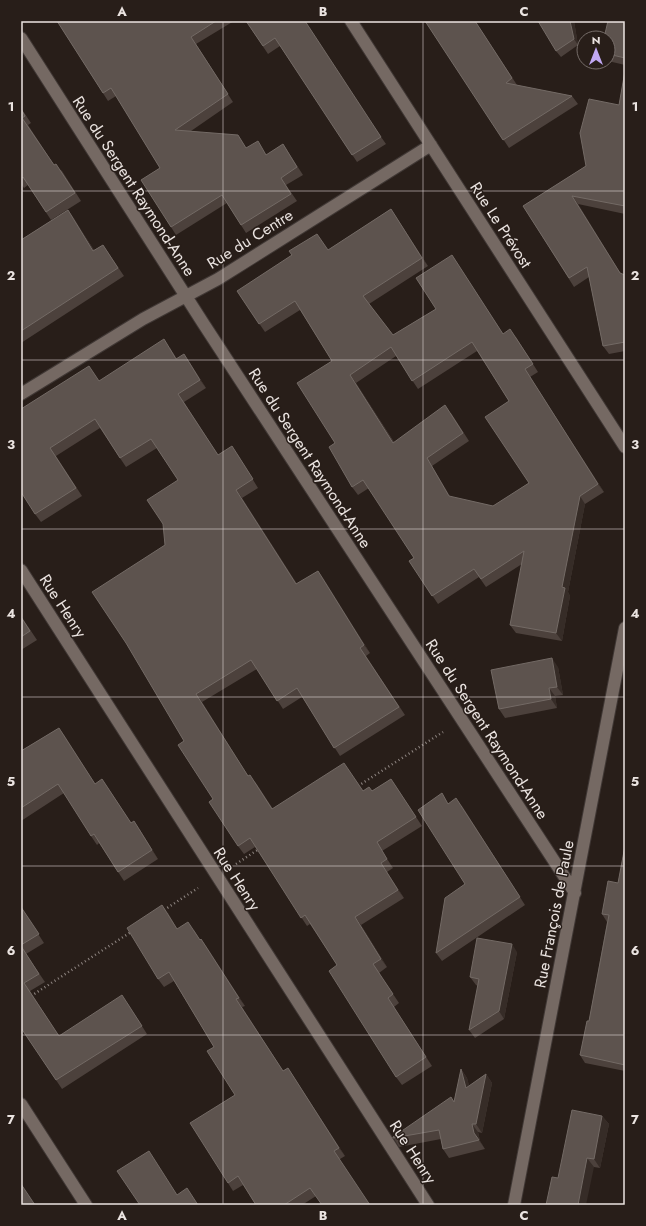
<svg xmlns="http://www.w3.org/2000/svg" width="646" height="1226" font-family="Jost,sans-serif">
	<rect width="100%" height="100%" fill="#281e19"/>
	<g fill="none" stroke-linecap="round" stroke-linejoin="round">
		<defs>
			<path id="minor" d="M351 21 625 447
				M21 38 203 323 575 893
				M21 394 143 319 218 279 431 145
				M21 570 428 1205
				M21 1104 86 1205
				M514 1205 625 628"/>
		</defs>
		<!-- minor casing -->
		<use href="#minor" stroke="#403835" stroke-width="14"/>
		<!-- path -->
		<path stroke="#8f8682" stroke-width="2.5" stroke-dasharray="1 3" stroke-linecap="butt" d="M358 786 443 732
			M236 864 259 849
			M164 910 198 888
			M31 996 131 932"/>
		<!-- minor -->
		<use href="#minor" stroke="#756963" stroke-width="12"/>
	</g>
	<!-- wall -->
	<path fill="#4c413c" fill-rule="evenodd" d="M57 21H234L196 44 233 102 191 131 267 155 283 144 303 175 286 185 297 201 246 233 227 203 176 235 171 227 160 168 116 96 108 101Z
		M246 21H300L386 144 357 162 280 46 268 54Z
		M425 21H475L517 85 572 96 578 104 509 148Z
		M574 21 578 45 561 57 556 51Z
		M625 21V65L608 61V38Z
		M625 71V214L578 204 621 274 625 275V351L609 354 603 346 589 277 574 287 523 206 586 166 619 105Z
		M21 108 31 123 28 125 54 165 62 171 81 201 51 220 28 185 24 188 21 184Z
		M391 209 428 266 369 304 393 335 436 309 452 255 503 334 516 337 538 372 530 377 604 492 585 504 568 592 570 596 562 641 516 633 510 625 522 564 486 587 479 577 438 604 409 561 414 558 369 488 358 495 352 487 335 443 332 361 300 310 265 332 237 291 328 250ZM477 351 509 401 529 483 493 506 450 497 432 466 469 441 451 413 394 442 356 383 396 356 418 389Z
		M68 210 94 250 103 245 124 276 21 343V240Z
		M170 348 177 359 190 363 206 388 184 402 218 455H238L258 488 242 498 297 584 318 571 370 653 366 656 405 715 340 756 302 697 283 709 257 669 202 702 248 776 256 783 273 809 363 791 369 787 372 791 391 779 422 826 382 851 393 868 387 872 404 898 361 925 387 967 379 973 399 1003 394 1007 432 1066 402 1085 396 1077 337 965 310 924 307 926 255 847 244 854 238 846 213 799 184 741 165 545 178 480 157 448 126 467 100 428 56 456 82 496 41 522 35 514 21 409 99 381Z
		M21 616 37 640 21 650Z
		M558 667 563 695 555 696 557 708 505 718 499 709Z
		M59 728 95 784 108 788 131 823 140 830 158 859 124 881 99 843 97 845 91 836 64 793 21 821V751Z
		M448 803 462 806 525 905 442 961 436 953 465 884Z
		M625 846V1071L585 1063 580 1055 589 1021 607 922 602 914 618 883Z
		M21 907 44 943 26 954 45 982 30 991 59 1036 128 1004 147 1034 62 1089 21 1028Z
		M168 913 177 929 194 930 200 940 201 939 245 1006 242 1007 283 1071 288 1068 345 1156 340 1159 316 1196 302 1205H256L243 1185 233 1191 228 1183 235 1095 214 1047 174 981 164 987 158 979Z
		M517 952 504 1019 475 1038 469 1030 478 986 476 985 470 977Z
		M461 1069 467 1078 469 1086 486 1074 492 1083 482 1133 478 1132 480 1141 485 1149 449 1158 443 1149 441 1139 399 1147 393 1137 454 1102Z
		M602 1116 609 1124 600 1168 594 1167 558 1178Z"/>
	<!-- shaded-wall -->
	<path fill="#362c27" d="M570 21H574L578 45 574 39Z
		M191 37 196 44 233 102 228 94Z
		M572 196 578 204 625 281 620 273Z
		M391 209 396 217 428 266 422 258Z
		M68 210 74 218 99 259 93 251Z
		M184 354 190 363 206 388 200 380Z
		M525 369 530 377 604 492 598 484Z
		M350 375 356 383 399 451 393 443Z
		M427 458 432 466 455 504 449 496Z
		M236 490 242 498 302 593 296 584Z
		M580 496 585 504 568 592 570 596 562 641 556 633 562 587Z
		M318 571 324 579 370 653 364 645Z
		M552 658 558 667 563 695 557 687Z
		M549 688 555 696 557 708 551 699Z
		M196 694 202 702 254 785 248 776Z
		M59 728 65 736 101 793 95 784Z
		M456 798 462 806 525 905 520 897Z
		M134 821 140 830 158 859 152 850Z
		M381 863 387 872 404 898 398 890Z
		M162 905 168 913 182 937Z
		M355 917 361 925 387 967 381 959Z
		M201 939 207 947 245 1006 239 998Z
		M512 944 517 952 504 1019 499 1011Z
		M388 998 394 1007 432 1066 426 1057Z
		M236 999 242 1007 288 1079 283 1071Z
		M288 1068 293 1076 345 1156 339 1148Z
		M461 1069 467 1078 472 1096 466 1088Z
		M486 1074 492 1083 482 1133 476 1124Z
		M602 1116 609 1124 600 1168 594 1159Z
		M472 1124 478 1132 480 1141 485 1149 474 1133Z
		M587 1158 594 1167 586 1205H578Z"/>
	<!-- building -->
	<path fill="#5d534e" stroke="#736a65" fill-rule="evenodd" d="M57 21H216L191 37 228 94 175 130 238 135 246 148 258 141 266 155 283 144 297 167 281 178 291 194 241 225 222 195 171 227 141 180 160 168 111 88 103 93Z
		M246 21H305L381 137 352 155 275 38 263 46Z
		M425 21H475L512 78 506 83 572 96 503 140Z
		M538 21H570L574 39 556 51Z
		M608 21H625V58L608 54V38H604Z
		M625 71V206L572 196 620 273 625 275V342L603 346 587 267 569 278 523 206 586 166 580 133 589 99 619 105Z
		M21 109 25 116 22 118 54 165 56 164 75 193 46 212 23 177 21 179Z
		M391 209 422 258 363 296 393 335 436 309 416 278 452 255 503 334 510 329 533 364 525 369 598 484 580 496 562 587 565 588 556 633 510 625 524 551 481 579 474 569 432 596 409 561 414 558 363 480 352 487 329 447 335 443 297 383 332 361 295 301 259 324 237 291 292 255 289 251 317 234 328 250ZM472 342 509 401 485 417 529 483 493 506 449 496 427 458 463 433 445 405 393 443 350 375 391 347 412 381Z
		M68 210 93 251 103 245 118 268 21 331V240Z
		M164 339 176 359 184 354 200 380 178 394 218 455 232 446 253 479 236 490 296 584 318 571 364 645 360 648 399 707 334 748 297 688 277 701 251 660 196 694 248 776 250 775 272 809 344 763 363 791 369 787 372 791 391 779 416 817 377 842 387 859 381 863 398 890 355 917 381 959 373 964 393 994 388 998 426 1057 396 1077 329 971 337 965 305 915 301 918 250 838 238 846 209 802 213 799 178 745 184 741 126 643 92 592 165 545 163 524 147 500 178 480 151 439 120 458 95 419 50 448 76 488 35 514 21 492V409L89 366 99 381Z
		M21 617 30 631 21 637Z
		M552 658 557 687 549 688 551 699 499 709 491 670Z
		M59 728 95 784 102 779 131 823 134 821 152 850 118 872 94 834 91 836 58 784 21 808V751Z
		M442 793 448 804 456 798 520 897 436 953 445 898 465 884 418 810Z
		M625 846V1065L580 1055 587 1021H589L609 915 602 914 608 881 618 883Z
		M162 905 177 929 188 922 200 940 201 939 239 998 236 999 283 1071 288 1068 339 1148 334 1151 370 1205H322L310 1188 284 1205H256L238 1176 228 1183 190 1123 235 1095 207 1051 214 1047 169 972 158 979 127 928Z
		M21 907 39 934 21 945Z
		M477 938 512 944 499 1011 469 1030 479 979 470 977Z
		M21 946 39 974 24 983 59 1036 122 995 142 1026 56 1080 21 1028Z
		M461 1069 466 1088 486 1074 476 1124H472L474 1133 479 1140 443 1149 439 1130 393 1138V1137L451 1097 454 1102Z
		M572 1110 602 1116 594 1159 587 1158 578 1205H546L552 1177 558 1178Z
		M149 1151 177 1195 187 1188 198 1205H140L117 1171Z
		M21 1184 35 1205H21Z"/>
	<!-- grid -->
	<path fill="none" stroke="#ebe4e1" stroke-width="1" stroke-opacity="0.55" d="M223 21V1205M423 21V1205M21 191H625M21 360H625M21 529H625M21 697H625M21 866H625M21 1035H625"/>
	<g text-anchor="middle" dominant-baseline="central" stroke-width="3" stroke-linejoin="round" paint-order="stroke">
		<!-- street labels -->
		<g font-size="16" fill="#ebe4e1" stroke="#281e19">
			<text transform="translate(134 186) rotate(57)">Rue du Sergent Raymond-Anne</text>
			<text transform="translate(501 225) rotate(57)">Rue Le Prévost</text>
			<text transform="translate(250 239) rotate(-32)">Rue du Centre</text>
			<text transform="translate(310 458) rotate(57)">Rue du Sergent Raymond-Anne</text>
			<text transform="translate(63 606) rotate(57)">Rue Henry</text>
			<text transform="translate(487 729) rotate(57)">Rue du Sergent Raymond-Anne</text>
			<text transform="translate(237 879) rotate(57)">Rue Henry</text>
			<text transform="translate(554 914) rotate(-79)">Rue François de Paule</text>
			<text transform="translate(413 1152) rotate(57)">Rue Henry</text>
		</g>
	</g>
	<!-- border -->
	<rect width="646" height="1226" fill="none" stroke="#281e19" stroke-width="44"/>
	<!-- north arrow -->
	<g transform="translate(596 50)"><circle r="19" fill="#281e19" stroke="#766d69"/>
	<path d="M0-3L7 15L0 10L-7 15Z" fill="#c1a8f3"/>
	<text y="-6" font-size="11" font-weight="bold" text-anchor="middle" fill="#ebe4e1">N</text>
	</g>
	<rect x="22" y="22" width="602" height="1182" fill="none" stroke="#ebe4e1" stroke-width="1.5"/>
	<g font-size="13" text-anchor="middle" font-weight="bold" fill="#ebe4e1">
		<text x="122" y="16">A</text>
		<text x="323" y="16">B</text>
		<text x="524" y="16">C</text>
		<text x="11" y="111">1</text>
		<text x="635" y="111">1</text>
		<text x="11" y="280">2</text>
		<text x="635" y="280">2</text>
		<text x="11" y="449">3</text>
		<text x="635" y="449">3</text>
		<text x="11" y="618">4</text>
		<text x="635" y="618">4</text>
		<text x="11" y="786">5</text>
		<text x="635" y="786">5</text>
		<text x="11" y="955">6</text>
		<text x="635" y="955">6</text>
		<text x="11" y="1124">7</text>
		<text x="635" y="1124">7</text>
		<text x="122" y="1220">A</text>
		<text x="323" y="1220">B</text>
		<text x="524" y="1220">C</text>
	</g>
</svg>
